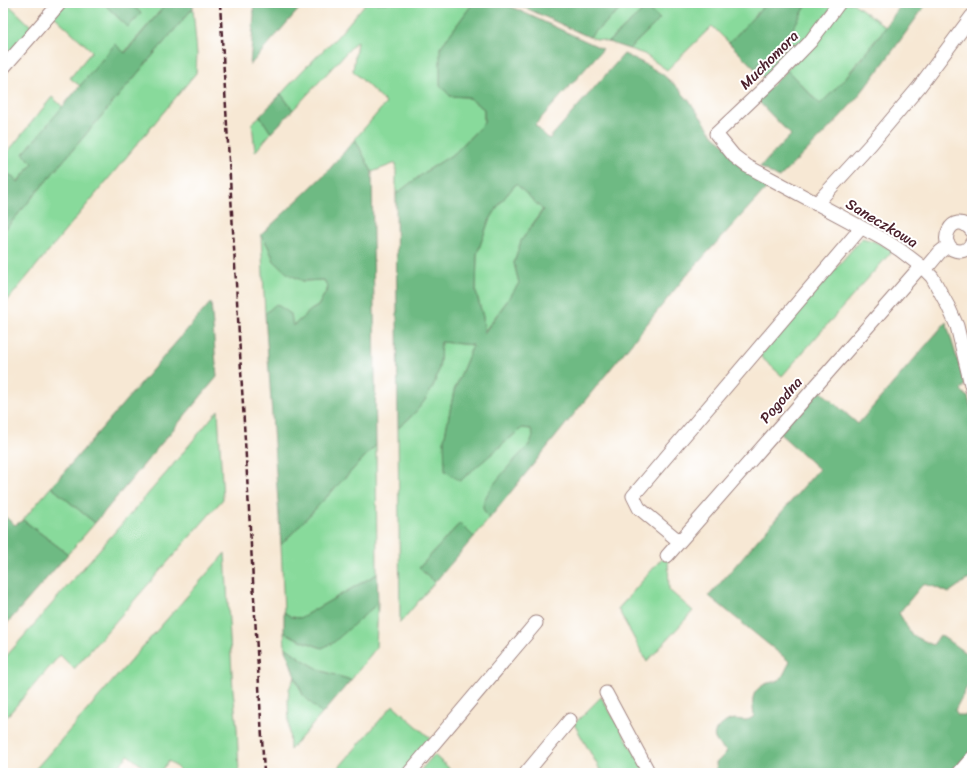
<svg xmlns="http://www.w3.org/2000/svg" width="975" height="776" font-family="Sriracha,sans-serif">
	<rect width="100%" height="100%" fill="#fff"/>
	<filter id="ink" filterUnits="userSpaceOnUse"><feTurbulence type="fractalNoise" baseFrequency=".025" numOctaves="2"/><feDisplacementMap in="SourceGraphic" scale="8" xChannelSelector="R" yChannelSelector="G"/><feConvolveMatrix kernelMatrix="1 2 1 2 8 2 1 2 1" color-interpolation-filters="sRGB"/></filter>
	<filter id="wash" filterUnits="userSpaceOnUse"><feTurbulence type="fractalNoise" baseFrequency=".012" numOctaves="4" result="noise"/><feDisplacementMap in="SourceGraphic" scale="16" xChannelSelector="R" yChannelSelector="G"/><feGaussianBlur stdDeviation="0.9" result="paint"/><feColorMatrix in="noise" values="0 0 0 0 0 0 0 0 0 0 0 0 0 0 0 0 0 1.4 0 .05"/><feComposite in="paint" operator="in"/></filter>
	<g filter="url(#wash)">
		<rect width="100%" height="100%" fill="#f7e8d4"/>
		<!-- green -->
		<path fill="#88da9b" stroke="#697c63" d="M3 3H7L33 28 6 60 3 57Z
			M66 3H103L128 27 141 13 130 3H167L124 53 115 45 80 86 70 78 92 51 54 16Z
			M366 3H473L440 48 450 96 467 97 484 109V123L455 153 428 170 396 194V163L372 172 355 139 386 103 353 71 357 41 293 110 281 94 304 69 337 37Z
			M628 3H767L729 43 712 26 667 70 644 54 629 49 660 19 647 7 608 42 589 37Z
			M808 3H835L815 31 767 81 754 68 787 38Z
			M845 3H853L886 27 837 88 820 104 787 70Z
			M193 8 197 54 196 73 3 306V232Z
			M52 97 63 107 23 154 33 163 17 182 3 169V152L6 154Z
			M260 116 271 133 255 152 252 123Z
			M516 184 543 209 521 241 514 263 519 283 510 297 483 333V317L476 292 477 254 488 223 500 203Z
			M261 235 268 246 274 261 303 281 324 280 328 288 318 306 311 310 292 327 276 305 265 314Z
			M862 238 873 241 893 250 782 376 760 356Z
			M441 342 473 345 454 391 444 440 483 461 522 428 531 429 534 435 530 443 483 508 489 519 474 537 460 523 419 568 435 582 400 623 398 428C417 413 435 391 439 367 441 359 440 350 441 342Z
			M218 410 223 499 74 669 60 655 3 721V660L167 472Z
			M376 445 377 574 300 618 291 617 284 612 281 545Z
			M51 487 95 523 68 554 23 520Z
			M225 553 233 690 237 728 239 773H183L169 761 159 773H151L128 755 113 773H32Z
			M663 557 668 559 669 590 693 611 647 662 618 609Z
			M378 603 376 648 351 680 322 671 303 660 285 647 284 632 300 640 322 648Z
			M295 677 303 695 322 714 290 750 288 700 289 689Z
			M601 697 647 773H602L574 724Z
			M393 705 430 738 403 773H334Z
			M434 755 455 773H418Z"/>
		<!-- forest -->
		<path fill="#6eba83" stroke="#5c6c57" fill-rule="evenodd" d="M103 3H130L141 13 128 27Z
			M167 3H193V8L3 232V169L18 182 33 163 23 154 115 44 125 53Z
			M253 3H293L299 9 250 65 254 15Z
			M473 3H503L603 49 535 125 549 139 624 54 643 63 662 74 676 86 690 102 714 136 772 182 685 277 489 519C487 516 484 511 483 508 481 493 519 455 530 444L533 435 531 429 522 428 460 481 445 471 444 440 454 391 473 345 441 342C440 350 441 359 439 367 435 392 417 413 398 428L396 194 428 170 455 153 484 123V109L467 97 450 96 440 85V48ZM516 184 543 210 521 241 514 263 519 283 510 297 484 333 483 317 476 292 477 254 488 223 500 203Z
			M515 3H628L589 37Z
			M767 3H808L787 38 754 68 729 43Z
			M902 3H927C904 35 881 68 856 99 832 127 805 152 779 178L760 167 791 135 757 100 787 70 820 104C852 74 878 39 902 3Z
			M647 7 660 19 629 49 608 42Z
			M281 94 293 110 271 133 260 116Z
			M355 139 372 172 376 445 281 545 265 314 276 304 291 314 293 326 311 310 318 306 328 288 324 280 303 281 288 274 274 261 268 246 261 235 328 171Z
			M211 302 217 377 95 523 51 487Z
			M946 322 965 385 961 390 968 397 972 411V578L965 581 948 593 935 587 923 584 899 613 912 635 933 645 940 635 970 656C975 679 965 690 955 710L958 715H972V752L954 773H813L804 770 802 773H717L716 763 727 752C717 743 707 735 722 725 724 723 727 721 730 720 739 717 746 724 754 716 752 700 750 690 768 683 773 682 776 682 780 679 785 674 786 668 790 662L709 596 819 469 778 432 817 388 858 424Z
			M3 515 15 525 23 520 68 554 3 628Z
			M460 523 474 537 435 582 419 568Z
			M377 574 378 603 333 643 322 648 300 640 284 632V612L291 617 300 618Z
			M285 647 303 660 322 671 351 680 322 714 303 695 295 677Z"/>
	</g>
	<g filter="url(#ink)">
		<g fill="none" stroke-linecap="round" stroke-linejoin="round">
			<defs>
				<path id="minor" d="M839 3 810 42 776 77 716 134 734 156 747 166 883 239 900 250 921 266 932 277 948 306 957 326 972 389
					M3 68 60 3
					M816 204 871 144 919 87 972 16
					M972 231C952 205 933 250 960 251 965 251 970 247 972 242
					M925 270 940 252 949 245
					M674 537 639 508 633 496 861 228
					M667 556 921 266
					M606 693 649 773
					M409 773 536 623
					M526 773 570 720
					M959 773 972 758"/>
			</defs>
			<!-- minor casing -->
			<use href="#minor" stroke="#a08480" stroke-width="15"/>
			<!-- minor -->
			<use href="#minor" stroke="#fff" stroke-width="13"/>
			<!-- rail -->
			<path stroke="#4a1f2b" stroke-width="2.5" stroke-dasharray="6 3" stroke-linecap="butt" d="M220 3 264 773"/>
		</g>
	</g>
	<g text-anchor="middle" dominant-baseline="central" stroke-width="4" stroke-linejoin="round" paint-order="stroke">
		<!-- street labels -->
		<g font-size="15" fill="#4a1f2b" stroke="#fff">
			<text transform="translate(769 60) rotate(-45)">Muchomora</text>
			<text transform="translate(882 223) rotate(31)">Saneczkowa</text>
			<text transform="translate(781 400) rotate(-49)">Pogodna</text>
		</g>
	</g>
	<!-- margin -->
	<rect width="975" height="776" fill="none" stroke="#fff" stroke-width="16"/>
</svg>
